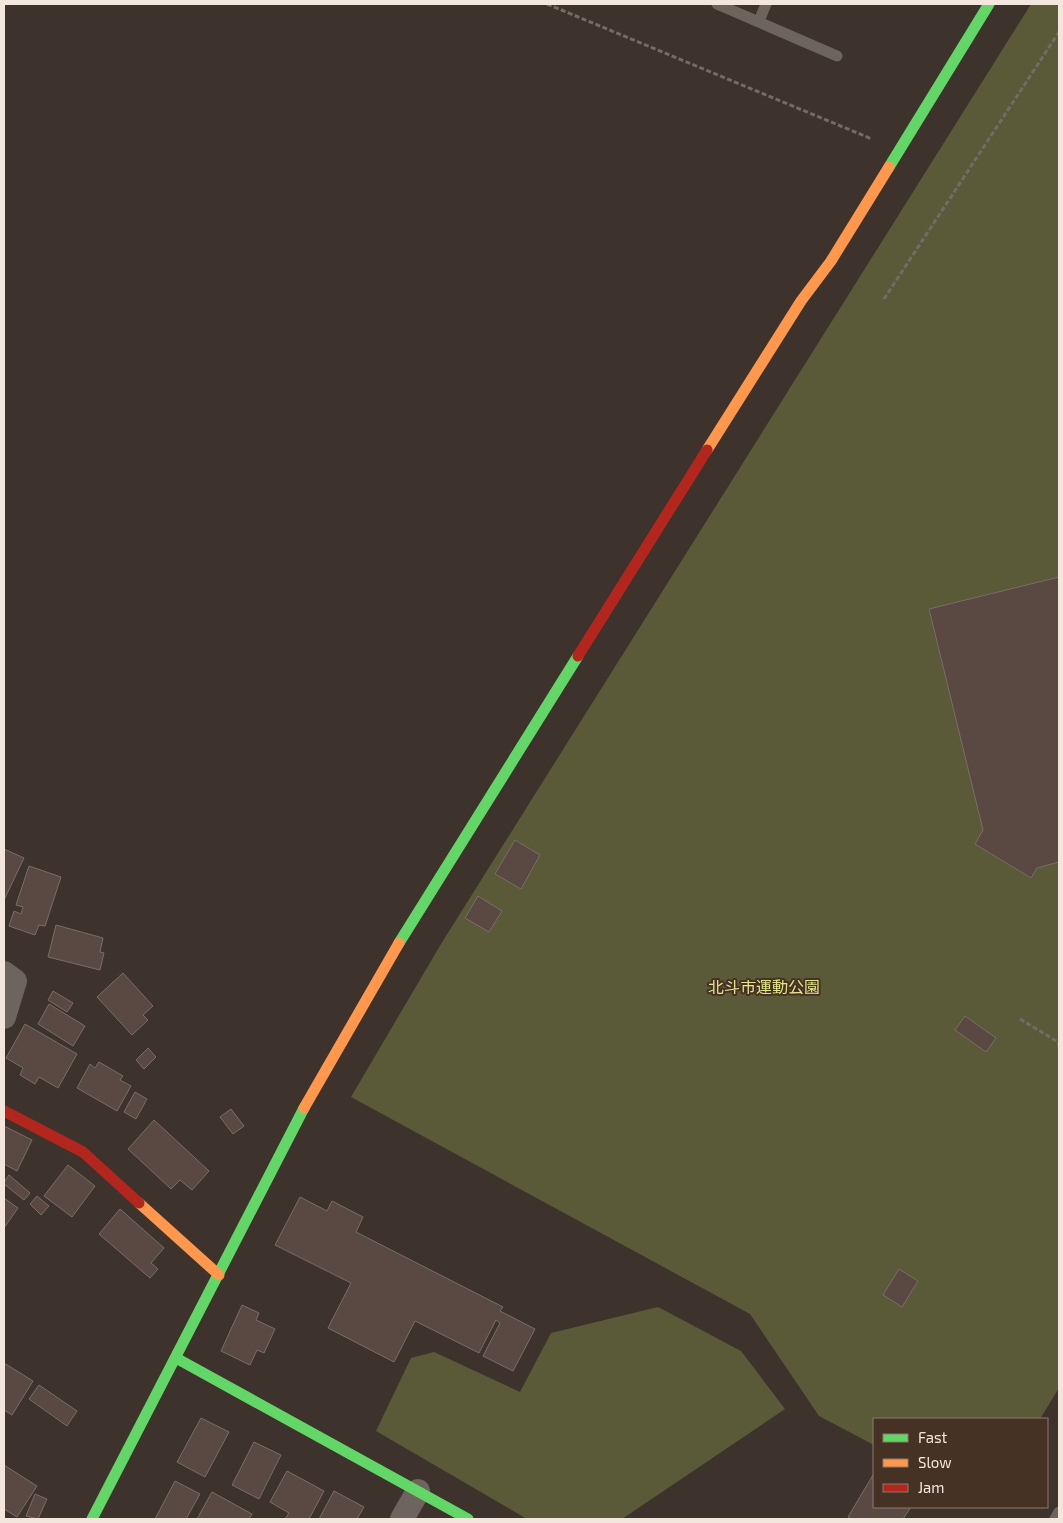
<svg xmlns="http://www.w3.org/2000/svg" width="1063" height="1523" font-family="'Exo 2','Noto Sans JP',sans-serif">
	<rect width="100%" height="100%" fill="#3d332c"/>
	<!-- green -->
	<path fill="#5a5a38" d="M1031 4H1059V1388L1040 1419H874V1445L819 1416 750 1314 351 1097 441 944Z
		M658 1307 741 1351 785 1409 622 1519H527L376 1431 411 1358 434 1352 520 1392 551 1333Z"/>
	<!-- building -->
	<path fill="#594942" stroke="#786e68" d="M1059 577V862L1037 868 1031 878 975 844 983 830 929 609Z
		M515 840 540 855 521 889 495 874Z
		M4 849 24 858 4 900Z
		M29 866 61 877 45 926 39 925 35 935 9 926 14 911 21 914 23 907 16 905Z
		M478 896 502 911 489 932 465 918Z
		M56 925 103 938 100 952 104 953 100 970 48 957Z
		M123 973 153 1006 143 1015 148 1020 132 1035 97 997Z
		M53 991 73 1003 67 1012 48 1000Z
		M49 1004 85 1026 73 1046 38 1024Z
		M965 1016 996 1038 986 1052 955 1030Z
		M25 1024 77 1054 58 1088 39 1077 35 1084 20 1075 23 1068 6 1058Z
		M148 1048 156 1057 144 1069 136 1060Z
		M99 1062 123 1076 120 1080 131 1086 117 1111 77 1088 90 1064 95 1068Z
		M135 1092 147 1099 136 1119 124 1112Z
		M231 1109 244 1126 233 1134 220 1117Z
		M154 1120 209 1171 192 1190 180 1180 171 1189 128 1149Z
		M4 1126 32 1140 17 1171 4 1164Z
		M68 1165 95 1186 72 1217 44 1196Z
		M9 1175 30 1193 24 1200 4 1184V1182Z
		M37 1196 49 1206 41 1215 30 1204Z
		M300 1197 327 1211 332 1201 363 1217 356 1232 503 1307 500 1311 535 1329 513 1371 483 1356 500 1323 496 1320 479 1353 415 1321 394 1362 328 1328 351 1283 275 1245Z
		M4 1198 18 1208 4 1228Z
		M120 1209 164 1248 151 1263 158 1269 150 1278 99 1234Z
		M899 1269 918 1281 902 1307 883 1295Z
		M242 1305 259 1313 256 1320 275 1329 264 1353 257 1350 250 1365 221 1351Z
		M4 1363 33 1381 12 1415 4 1410Z
		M39 1385 77 1411 67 1426 29 1399Z
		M201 1418 229 1432 205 1477 177 1462Z
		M254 1442 281 1455 259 1499 232 1485Z
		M4 1465 37 1486 17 1517 4 1509Z
		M287 1471 324 1491 309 1519H285L289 1513 270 1502Z
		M873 1475 874 1476V1507H911L903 1519H852L848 1517Z
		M175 1481 200 1494 186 1519H155Z
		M334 1491 364 1507 357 1519H319Z
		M212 1492 252 1514 249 1519H197Z
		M35 1494 47 1499 38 1519 26 1516Z"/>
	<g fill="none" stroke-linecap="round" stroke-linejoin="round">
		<!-- path -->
		<path stroke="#736b66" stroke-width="3" stroke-dasharray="5 2.5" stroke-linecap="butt" d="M547 4 872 139
			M884 299 1059 32
			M1020 1019 1058 1042 1059 1047"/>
		<!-- lane -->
		<path stroke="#6d645e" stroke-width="11" d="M717 4 837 56
			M759 21 766 4
			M1055 1519 1059 1512"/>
		<!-- street -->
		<path stroke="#6d645e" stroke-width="24" d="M4 973 15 981 4 1017
			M402 1519 418 1491"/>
		<!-- fast -->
		<path stroke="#63d668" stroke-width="11" d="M889 167 989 4
			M399 943 578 656
			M176 1358 468 1519
			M92 1519 304 1108"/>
		<!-- slow -->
		<path stroke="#ff974d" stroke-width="11" d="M707 450 801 301 831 261 889 167
			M304 1108 399 943
			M139 1203 219 1275"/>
		<!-- jam -->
		<path stroke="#b3261e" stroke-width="11" d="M578 656 707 450
			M4 1111 83 1152 139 1203"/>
	</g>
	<g text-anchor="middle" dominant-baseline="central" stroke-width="4" stroke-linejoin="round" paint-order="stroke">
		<!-- park labels -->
		<g font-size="16" fill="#e2e688" stroke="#453224">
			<text x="764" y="986">北斗市運動公園</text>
		</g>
	</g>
	<!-- border -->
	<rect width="1063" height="1523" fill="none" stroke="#f3e7dd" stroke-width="10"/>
	<!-- legend -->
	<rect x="873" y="1418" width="175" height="90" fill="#453224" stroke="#8b7a6e"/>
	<rect x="883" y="1434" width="25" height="8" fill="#63d668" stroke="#8b7a6e"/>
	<text x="918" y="1443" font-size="15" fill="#f3e7dd">Fast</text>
	<rect x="883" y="1459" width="25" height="8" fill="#ff974d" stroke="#8b7a6e"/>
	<text x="918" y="1468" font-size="15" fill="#f3e7dd">Slow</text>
	<rect x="883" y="1484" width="25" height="8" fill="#b3261e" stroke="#8b7a6e"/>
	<text x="918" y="1493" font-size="15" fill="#f3e7dd">Jam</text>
</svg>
